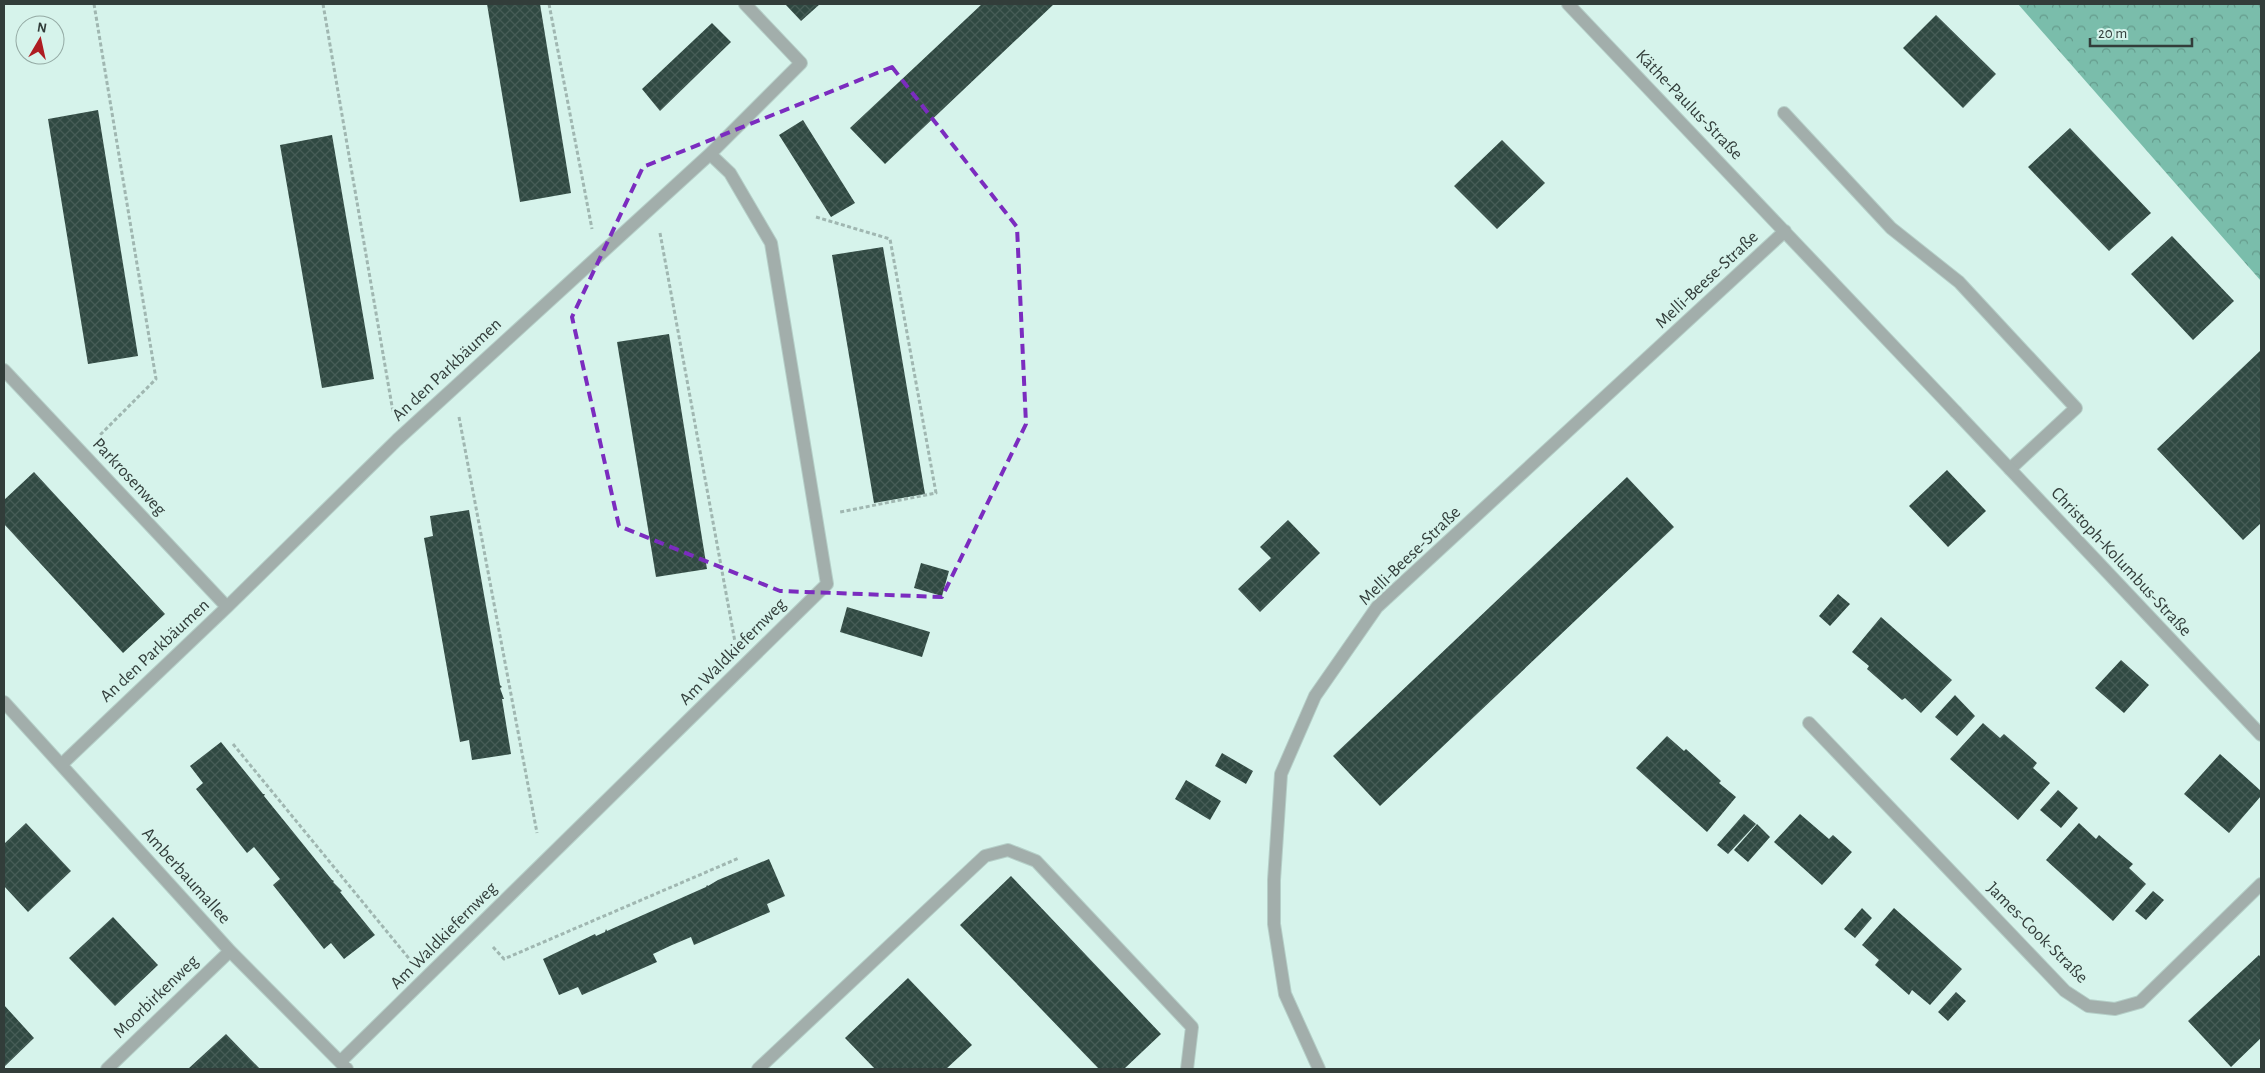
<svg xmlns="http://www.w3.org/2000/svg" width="2265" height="1073" font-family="'Alegreya Sans',sans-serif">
	<defs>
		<pattern id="forest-crowns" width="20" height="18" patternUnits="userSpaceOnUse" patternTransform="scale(1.25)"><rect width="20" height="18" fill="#7abdab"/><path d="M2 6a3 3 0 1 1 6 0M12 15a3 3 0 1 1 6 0" fill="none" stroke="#659b8c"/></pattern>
		<pattern id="building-cross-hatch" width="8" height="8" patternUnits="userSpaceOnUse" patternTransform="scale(1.25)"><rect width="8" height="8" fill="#304942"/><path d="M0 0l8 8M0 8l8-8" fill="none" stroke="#465c56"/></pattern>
	</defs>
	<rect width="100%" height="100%" fill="#d6f3eb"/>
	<!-- forest -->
	<path fill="url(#forest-crowns)" d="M2018 4H2261V281Z"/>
	<!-- building -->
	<path fill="url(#building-cross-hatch)" d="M487 4H540L571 193 520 202Z
		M785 4H820L801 21Z
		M982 4H1054L885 164 850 128Z
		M1936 15 1996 74 1963 108 1903 48Z
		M712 23 731 42 660 111 642 89Z
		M98 110 138 356 88 364 48 119Z
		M803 120 855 203 831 217 779 135Z
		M2070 128 2151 213 2109 251 2028 167Z
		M332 135 374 379 322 388 280 145Z
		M1502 140 1545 183 1497 229 1454 186Z
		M2172 236 2234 301 2193 340 2131 274Z
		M883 247 925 494 874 503 832 255Z
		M669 334 707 569 656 577 617 342Z
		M2261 350V523L2243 540 2157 449Z
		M1947 470 1986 511 1948 547 1909 506Z
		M34 472 165 614 123 653 4 524V500Z
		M1627 477 1674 527 1380 806 1333 756Z
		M469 510 500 685 502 687 500 688 504 699H502L511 754 472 760 469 740 460 742 424 538 433 536 430 516Z
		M1288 520 1320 553 1260 612 1238 589 1271 558 1260 547Z
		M921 563 949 571 942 596 914 588Z
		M1838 594 1850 604 1830 626 1819 616Z
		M847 607 930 632 922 657 840 632Z
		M1881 617 1952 680 1921 713 1905 698 1902 700 1867 669 1869 666 1852 652Z
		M2121 660 2149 685 2124 713 2095 688Z
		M1955 695 1975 716 1957 736 1935 717Z
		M1983 723 2000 738 2004 734 2037 763 2033 768 2050 783 2018 820 1950 759Z
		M1667 736 1684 751 1686 749 1721 781 1719 783 1736 797 1707 832 1636 768Z
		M221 742 263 794H265L264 796 332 880 334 881 333 882 342 891 340 892 375 935 344 959 331 943 324 949 273 885 280 879 254 847 247 853 196 789 203 783 190 766Z
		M1222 753 1253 771 1246 784 1215 766Z
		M2220 754 2261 791V796L2229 833 2184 794Z
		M1186 780 1221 801 1210 820 1175 799Z
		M2058 790 2078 808 2061 828 2040 810Z
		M1744 814 1756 824 1728 854 1717 845Z
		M1800 814 1829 839 1833 835 1852 852 1822 885 1774 842Z
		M26 823 71 871 28 912 4 886V844Z
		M2079 823 2096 839 2099 835 2116 850 2133 864 2129 868 2146 884 2113 921 2046 860Z
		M1757 824 1770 837 1748 862 1734 850Z
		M769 859 785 896 767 904 770 912 694 945 691 937 672 945 653 954 657 962 582 995 578 987 559 995 543 959 595 934 596 936 605 932 606 929 607 931 706 887 707 885 708 886 718 880Z
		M1011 876 1161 1034 1124 1069H1099L960 925Z
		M2153 891 2164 900 2146 920 2135 911Z
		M1862 908 1872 918 1855 938 1844 929Z
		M1894 908 1962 969 1930 1005 1912 990 1909 995 1875 965 1879 960 1862 945Z
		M113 917 158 965 115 1006 69 958Z
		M2259 955 2261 958V1038L2231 1067 2188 1021Z
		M908 978 972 1045 946 1069H875L845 1038Z
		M1956 992 1966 1001 1948 1021 1938 1012Z
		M4 1005 34 1038 4 1067Z
		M226 1034 260 1069H188Z"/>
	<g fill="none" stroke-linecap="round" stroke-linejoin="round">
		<defs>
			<path id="lane" d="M1568 4 1956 412
				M1784 113 1891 228 1959 282 2076 408 2010 469
				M758 1069 985 856 1008 850 1036 861 1192 1027 1187 1069
				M1319 1069 1285 994 1274 924V880L1281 774 1315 696 1377 607 1785 231"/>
			<path id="street" d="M4 370 227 607
				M1956 412 2261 735
				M4 702 230 951 347 1069
				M1809 723 2065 991 2088 1006 2115 1009 2140 1002 2261 884
				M62 764 227 607 397 440 710 154 801 63 745 4
				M340 1062 827 584 771 243 730 173 710 154
				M107 1069 230 951"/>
		</defs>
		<!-- lane casing -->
		<use href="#lane" stroke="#b5cfc8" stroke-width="14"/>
		<!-- street casing -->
		<use href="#street" stroke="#b5cfc8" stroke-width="14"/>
		<!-- path -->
		<path stroke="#a0b7b1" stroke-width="3" stroke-dasharray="4 2.5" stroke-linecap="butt" d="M94 4 156 379 99 436
			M323 4 393 412
			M549 4 592 229
			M816 217 890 239 936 493 840 512
			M660 233 735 642
			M459 417 537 833
			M233 744 411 961
			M493 947 504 959 739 858"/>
		<!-- lane -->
		<use href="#lane" stroke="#a2aeab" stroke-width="12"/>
		<!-- street -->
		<use href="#street" stroke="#a2aeab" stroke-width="12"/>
	</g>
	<!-- marked area -->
	<path fill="none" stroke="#7b2cbf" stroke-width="4" stroke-dasharray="10 6" stroke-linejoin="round" d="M892 67 1017 227 1026 424 942 597 780 591 619 526 572 317 643 167Z"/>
	<g text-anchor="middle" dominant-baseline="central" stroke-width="5" stroke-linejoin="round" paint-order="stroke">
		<!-- street labels -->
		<g font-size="18" fill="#323d3a" stroke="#d6f3eb">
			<text transform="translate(1689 105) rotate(46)">Käthe-Paulus-Straße</text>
			<text transform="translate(1707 280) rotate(-43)">Melli-Beese-Straße</text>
			<text transform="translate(447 370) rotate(-43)">An den Parkbäumen</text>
			<text transform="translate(129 477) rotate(47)">Parkrosenweg</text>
			<text transform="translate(1410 556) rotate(-44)">Melli-Beese-Straße</text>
			<text transform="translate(2121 562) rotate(47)">Christoph-Kolumbus-Straße</text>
			<text transform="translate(155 651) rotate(-43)">An den Parkbäumen</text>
			<text transform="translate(733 652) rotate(-45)">Am Waldkiefernweg</text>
			<text transform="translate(186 876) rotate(48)">Amberbaumallee</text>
			<text transform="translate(2037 933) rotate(45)">James-Cook-Straße</text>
			<text transform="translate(444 936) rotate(-45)">Am Waldkiefernweg</text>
			<text transform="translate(156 997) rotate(-44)">Moorbirkenweg</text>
		</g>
	</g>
	<!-- border -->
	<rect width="2265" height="1073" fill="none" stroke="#323d3a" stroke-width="10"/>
	<!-- north arrow -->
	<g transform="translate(40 40) rotate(9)"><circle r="24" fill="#d6f3eb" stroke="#94aaa4"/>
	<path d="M0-4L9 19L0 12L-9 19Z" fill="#ae1c21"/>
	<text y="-8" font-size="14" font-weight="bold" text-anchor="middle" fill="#323d3a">N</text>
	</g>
	<!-- scale -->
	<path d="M2090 38v8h102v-8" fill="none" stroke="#323d3a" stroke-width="2.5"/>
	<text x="2098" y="38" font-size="15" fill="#323d3a" stroke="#d6f3eb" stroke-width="4" paint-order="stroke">20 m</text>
</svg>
